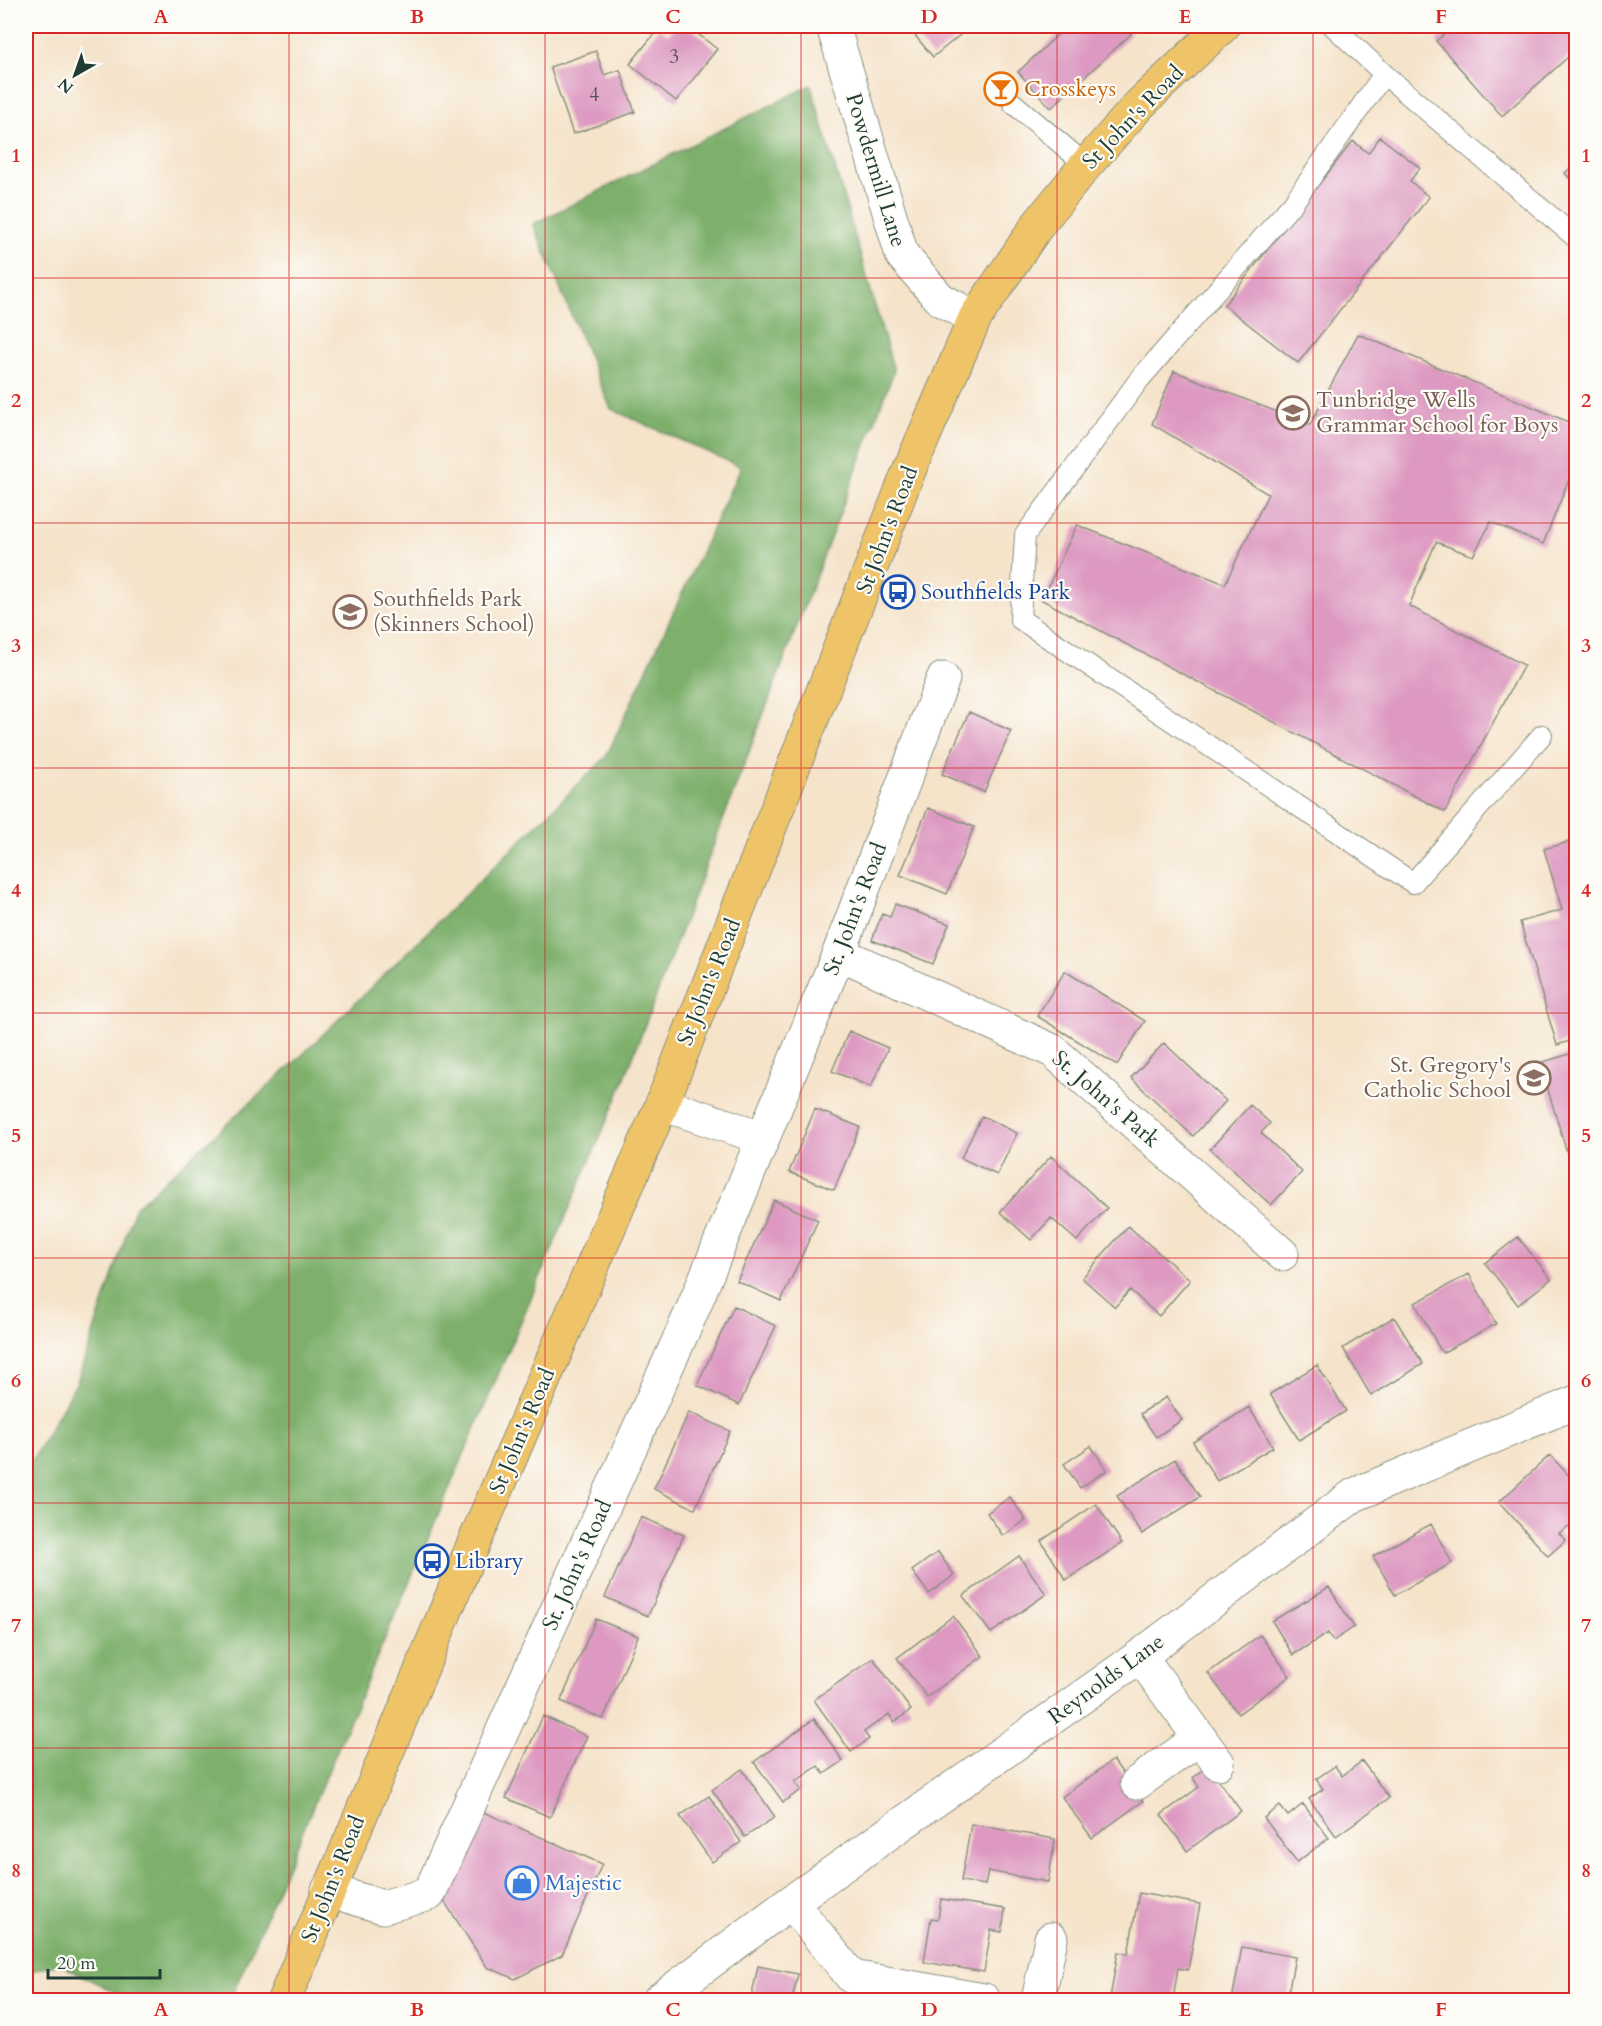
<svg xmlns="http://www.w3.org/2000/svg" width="1602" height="2026" font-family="Cardo,serif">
	<rect width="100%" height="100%" fill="#fdfcf7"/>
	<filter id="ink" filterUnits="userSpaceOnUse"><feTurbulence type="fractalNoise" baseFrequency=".0167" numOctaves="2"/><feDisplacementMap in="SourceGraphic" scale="12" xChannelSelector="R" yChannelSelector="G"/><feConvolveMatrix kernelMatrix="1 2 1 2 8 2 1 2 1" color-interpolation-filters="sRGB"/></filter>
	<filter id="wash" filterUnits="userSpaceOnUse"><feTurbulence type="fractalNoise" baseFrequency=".008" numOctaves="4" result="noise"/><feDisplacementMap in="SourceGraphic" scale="24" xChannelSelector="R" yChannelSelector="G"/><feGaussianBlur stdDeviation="1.35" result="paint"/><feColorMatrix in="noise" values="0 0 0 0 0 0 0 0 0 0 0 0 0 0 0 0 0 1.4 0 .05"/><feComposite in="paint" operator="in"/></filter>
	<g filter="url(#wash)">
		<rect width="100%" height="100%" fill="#f5e3ca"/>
		<!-- forest -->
		<path fill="#7eb06c" stroke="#4e7650" stroke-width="1.5" d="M811 85 894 371 621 1088 230 2000H131L59 1964 26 1972V1471L77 1382 135 1208 297 1060 606 757 741 467 611 409 533 224Z"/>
		<g id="blocks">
			<!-- building -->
			<path fill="#dd99c1" d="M676 26H688L717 49 676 101 630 64 659 28 668 35Z
				M907 26H971L933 57Z
				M1067 26H1124L1131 34 1051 108 1018 72Z
				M1454 26H1576V50L1502 116 1436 41Z
				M596 51 604 75 620 70 635 112 573 134 550 67Z
				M1380 137 1420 168 1410 181 1429 197 1298 363 1224 305 1353 141 1368 153Z
				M1576 163V186L1565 173Z
				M1358 334 1576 425V462L1543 544 1491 522 1473 556 1436 542 1409 606 1524 665 1445 812 1042 600 1077 525 1225 584 1268 494 1152 424 1174 371 1310 425Z
				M969 712 1011 731 984 792 942 774Z
				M928 808 974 827 947 894 900 875Z
				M1576 840V1039L1557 1045 1520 922 1562 910 1544 849Z
				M895 904 949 924 933 964 872 940 882 914 890 917Z
				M1065 971 1145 1021 1117 1065 1037 1016Z
				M849 1031 888 1048 871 1087 832 1071Z
				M1164 1043 1226 1101 1193 1136 1131 1078Z
				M1576 1052V1183L1540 1063Z
				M1250 1105 1270 1123 1261 1133 1302 1172 1271 1205 1210 1149Z
				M815 1109 860 1127 834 1190 789 1172Z
				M982 1116 1017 1133 997 1175 961 1158Z
				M1051 1156 1107 1208 1077 1241 1051 1218 1031 1240 1000 1212Z
				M774 1200 818 1220 781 1301 737 1281Z
				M1128 1226 1190 1280 1159 1316 1130 1290 1115 1307 1082 1278Z
				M1518 1237 1551 1279 1518 1305 1485 1263Z
				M1469 1274 1496 1324 1442 1353 1415 1303Z
				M734 1306 776 1326 739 1405 697 1385Z
				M1394 1317 1423 1364 1371 1396 1343 1348Z
				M1317 1365 1346 1411 1299 1440 1270 1394Z
				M1166 1397 1182 1420 1156 1437 1140 1414Z
				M1249 1407 1273 1447 1217 1481 1193 1442Z
				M689 1412 730 1431 695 1509 654 1489Z
				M1091 1446 1107 1470 1080 1488 1064 1464Z
				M1550 1455 1573 1480 1576 1479V1521L1559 1533 1566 1540 1548 1556 1499 1502Z
				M1175 1459 1200 1497 1142 1534 1117 1496Z
				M1010 1497 1026 1520 1003 1536 987 1513Z
				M1096 1504 1122 1543 1066 1580 1041 1541Z
				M641 1517 684 1535 648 1616 605 1597Z
				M1431 1524 1452 1563 1395 1595 1373 1556Z
				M938 1552 954 1575 929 1594 912 1571Z
				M1019 1556 1046 1594 991 1633 963 1596Z
				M1329 1587 1354 1627 1333 1641 1328 1633 1293 1655 1272 1621Z
				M953 1616 983 1656 927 1697 897 1658Z
				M596 1619 638 1636 603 1719 561 1701Z
				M1260 1635 1290 1676 1238 1714 1208 1673Z
				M873 1658 911 1710 894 1722 889 1714 864 1732 869 1739 851 1752 814 1700Z
				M543 1716 587 1736 550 1817 506 1798Z
				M814 1719 843 1761 824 1774 818 1766 795 1782 801 1790 783 1802 754 1762Z
				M1113 1760 1143 1801 1092 1838 1062 1797Z
				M1362 1761 1389 1798 1336 1836 1309 1799 1323 1789 1316 1779 1335 1766 1342 1776Z
				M1208 1766 1241 1811 1187 1851 1161 1815 1199 1787 1193 1778Z
				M742 1769 775 1817 745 1837 712 1790Z
				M709 1796 741 1842 712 1862 680 1816Z
				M1303 1804 1329 1838 1297 1862 1264 1818 1280 1806 1288 1816Z
				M481 1811 602 1864 562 1955 515 1979 487 1967 444 1901Z
				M971 1824 1055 1839 1048 1882 988 1871 985 1885 961 1881Z
				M1139 1893 1200 1904 1188 1970 1178 1968 1173 2000 1110 1998 1118 1952 1128 1954Z
				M941 1899 1005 1909 1002 1932 991 1930 984 1972 924 1962 931 1918 938 1919Z
				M1242 1947 1295 1957 1287 2000H1232Z
				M758 1966 798 1974 792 2000H751Z"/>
		</g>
	</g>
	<g filter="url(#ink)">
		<use href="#blocks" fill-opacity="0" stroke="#8a907f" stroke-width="1.5"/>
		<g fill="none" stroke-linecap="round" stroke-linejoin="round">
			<defs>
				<path id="service" d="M1333 26 1384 74 1576 238
					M1384 74 1293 203 1139 380 1025 535 1020 619 1413 883 1542 735
					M1013 103 1086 165"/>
				<path id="minor" d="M833 26 902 255 940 299 975 318
					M839 953 1053 1051 1282 1254
					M662 1104 763 1138
					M1140 1656 1218 1763
					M1137 1783 1200 1738
					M328 1890 383 1907 429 1894 692 1311 839 953 943 679
					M791 1902 852 1977 984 2000
					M659 2000 791 1902 1140 1656 1354 1495 1576 1402
					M1038 2000 1051 1939"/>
				<path id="trunk" d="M284 2000 471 1550 662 1104 908 473 975 318 1039 223 1086 165 1140 104 1223 26"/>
			</defs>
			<!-- service casing -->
			<use href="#service" stroke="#8a907f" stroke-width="22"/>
			<!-- minor casing -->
			<use href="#minor" stroke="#8a907f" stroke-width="35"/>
			<!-- trunk casing -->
			<use href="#trunk" stroke="#8a907f" stroke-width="35"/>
			<!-- service -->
			<use href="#service" stroke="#fff" stroke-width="20"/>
			<!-- minor -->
			<use href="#minor" stroke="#fff" stroke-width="33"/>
			<!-- trunk -->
			<use href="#trunk" stroke="#efc469" stroke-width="33"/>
		</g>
	</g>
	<!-- grid -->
	<path fill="none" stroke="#d62828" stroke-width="1.5" stroke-opacity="0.55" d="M289 26V2000M545 26V2000M801 26V2000M1057 26V2000M1313 26V2000M26 278H1576M26 523H1576M26 768H1576M26 1013H1576M26 1258H1576M26 1503H1576M26 1748H1576"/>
	<!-- icons -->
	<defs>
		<symbol id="bar-ring" viewBox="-11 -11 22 22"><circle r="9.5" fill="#fdfcf7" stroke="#e8710a" stroke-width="1.5"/><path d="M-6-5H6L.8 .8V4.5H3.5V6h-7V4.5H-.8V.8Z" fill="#e8710a"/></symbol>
		<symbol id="school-ring" viewBox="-11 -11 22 22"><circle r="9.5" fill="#fdfcf7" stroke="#8d6e63" stroke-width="1.5"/><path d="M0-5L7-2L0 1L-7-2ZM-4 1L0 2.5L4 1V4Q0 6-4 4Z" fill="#8d6e63"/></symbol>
		<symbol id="bus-ring" viewBox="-11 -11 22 22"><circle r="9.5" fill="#fdfcf7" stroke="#1a4fb4" stroke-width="1.5"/><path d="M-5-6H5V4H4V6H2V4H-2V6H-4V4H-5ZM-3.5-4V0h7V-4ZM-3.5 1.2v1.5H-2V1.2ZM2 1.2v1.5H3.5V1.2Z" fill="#1a4fb4"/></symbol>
		<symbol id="shop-ring" viewBox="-11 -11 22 22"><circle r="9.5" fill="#fdfcf7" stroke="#3f7fe0" stroke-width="1.5"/><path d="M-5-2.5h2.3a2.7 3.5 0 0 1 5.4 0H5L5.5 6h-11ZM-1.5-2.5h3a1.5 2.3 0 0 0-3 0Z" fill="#3f7fe0"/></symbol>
	</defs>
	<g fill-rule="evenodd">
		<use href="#bar-ring" x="982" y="70" width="38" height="38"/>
		<use href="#school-ring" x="1274" y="394" width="38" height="38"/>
		<use href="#bus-ring" x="879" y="573" width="38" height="38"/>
		<use href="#school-ring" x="331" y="593" width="38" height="38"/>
		<use href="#school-ring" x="1515" y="1059" width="38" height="38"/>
		<use href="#bus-ring" x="413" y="1542" width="38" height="38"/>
		<use href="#shop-ring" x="503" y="1864" width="38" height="38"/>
	</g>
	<g text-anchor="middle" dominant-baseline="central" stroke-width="4.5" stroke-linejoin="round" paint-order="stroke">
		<!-- number labels -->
		<g font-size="20" fill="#4e5457">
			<text x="674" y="56">3</text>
			<text x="594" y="94">4</text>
		</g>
		<!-- food labels -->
		<g font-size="22" fill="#c56008" stroke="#fdfcf7" text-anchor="start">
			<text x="1024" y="89">Crosskeys</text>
		</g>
		<!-- street labels -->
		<g font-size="22" fill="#1f3d34" stroke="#fdfcf7">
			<text transform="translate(1133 117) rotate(-46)">St John's Road</text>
			<text transform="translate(876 170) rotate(73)">Powdermill Lane</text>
			<text transform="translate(887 530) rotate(-69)">St John's Road</text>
			<text transform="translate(855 909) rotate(-69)">St. John's Road</text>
			<text transform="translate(709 982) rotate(-68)">St John's Road</text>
			<text transform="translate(1106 1099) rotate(41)">St. John's Park</text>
			<text transform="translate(522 1431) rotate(-67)">St John's Road</text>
			<text transform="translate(577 1565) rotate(-66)">St. John's Road</text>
			<text transform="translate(1106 1679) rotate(-36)">Reynolds Lane</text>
			<text transform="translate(333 1879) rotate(-68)">St John's Road</text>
		</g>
		<!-- education labels -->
		<g font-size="22" fill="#785e54" stroke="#fdfcf7" text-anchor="start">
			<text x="1316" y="400">Tunbridge Wells<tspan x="1316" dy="25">Grammar School for Boys</tspan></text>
			<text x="373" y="599">Southfields Park<tspan x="373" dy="25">(Skinners School)</tspan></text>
			<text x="1511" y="1065" text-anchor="end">St. Gregory's<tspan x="1511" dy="25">Catholic School</tspan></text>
		</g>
		<!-- transit labels -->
		<g font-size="22" fill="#164399" stroke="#fdfcf7" text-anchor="start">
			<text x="921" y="592">Southfields Park</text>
			<text x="455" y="1561">Library</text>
		</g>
		<!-- shop labels -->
		<g font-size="22" fill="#366cbe" stroke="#fdfcf7" text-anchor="start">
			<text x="545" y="1883">Majestic</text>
		</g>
	</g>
	<!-- margin -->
	<rect width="1602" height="2026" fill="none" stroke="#fdfcf7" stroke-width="66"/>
	<!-- north arrow -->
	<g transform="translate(75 75) rotate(220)" stroke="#fdfcf7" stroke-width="4.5" paint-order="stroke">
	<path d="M0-4.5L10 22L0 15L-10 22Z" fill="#1f3d34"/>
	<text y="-9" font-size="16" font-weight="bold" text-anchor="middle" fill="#1f3d34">N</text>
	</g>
	<!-- scale -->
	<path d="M48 1969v9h112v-9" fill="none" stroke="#1f3d34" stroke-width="3"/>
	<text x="57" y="1969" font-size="18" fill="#1f3d34" stroke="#fdfcf7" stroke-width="4.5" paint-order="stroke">20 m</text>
	<rect x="33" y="33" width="1536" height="1960" fill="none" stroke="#d62828" stroke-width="2"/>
	<g font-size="20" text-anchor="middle" font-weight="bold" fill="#d62828">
		<text x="161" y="23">A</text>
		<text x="417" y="23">B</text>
		<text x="673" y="23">C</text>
		<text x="929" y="23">D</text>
		<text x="1185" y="23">E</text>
		<text x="1441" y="23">F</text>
		<text x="16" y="162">1</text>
		<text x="1586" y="162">1</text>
		<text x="16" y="407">2</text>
		<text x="1586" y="407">2</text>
		<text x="16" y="652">3</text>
		<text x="1586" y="652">3</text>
		<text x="16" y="897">4</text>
		<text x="1586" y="897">4</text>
		<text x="16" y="1142">5</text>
		<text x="1586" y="1142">5</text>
		<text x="16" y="1387">6</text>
		<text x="1586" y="1387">6</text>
		<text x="16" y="1632">7</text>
		<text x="1586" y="1632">7</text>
		<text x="16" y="1877">8</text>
		<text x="1586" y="1877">8</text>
		<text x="161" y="2016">A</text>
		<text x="417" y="2016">B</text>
		<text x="673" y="2016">C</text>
		<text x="929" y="2016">D</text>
		<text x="1185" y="2016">E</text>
		<text x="1441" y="2016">F</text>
	</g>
</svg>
